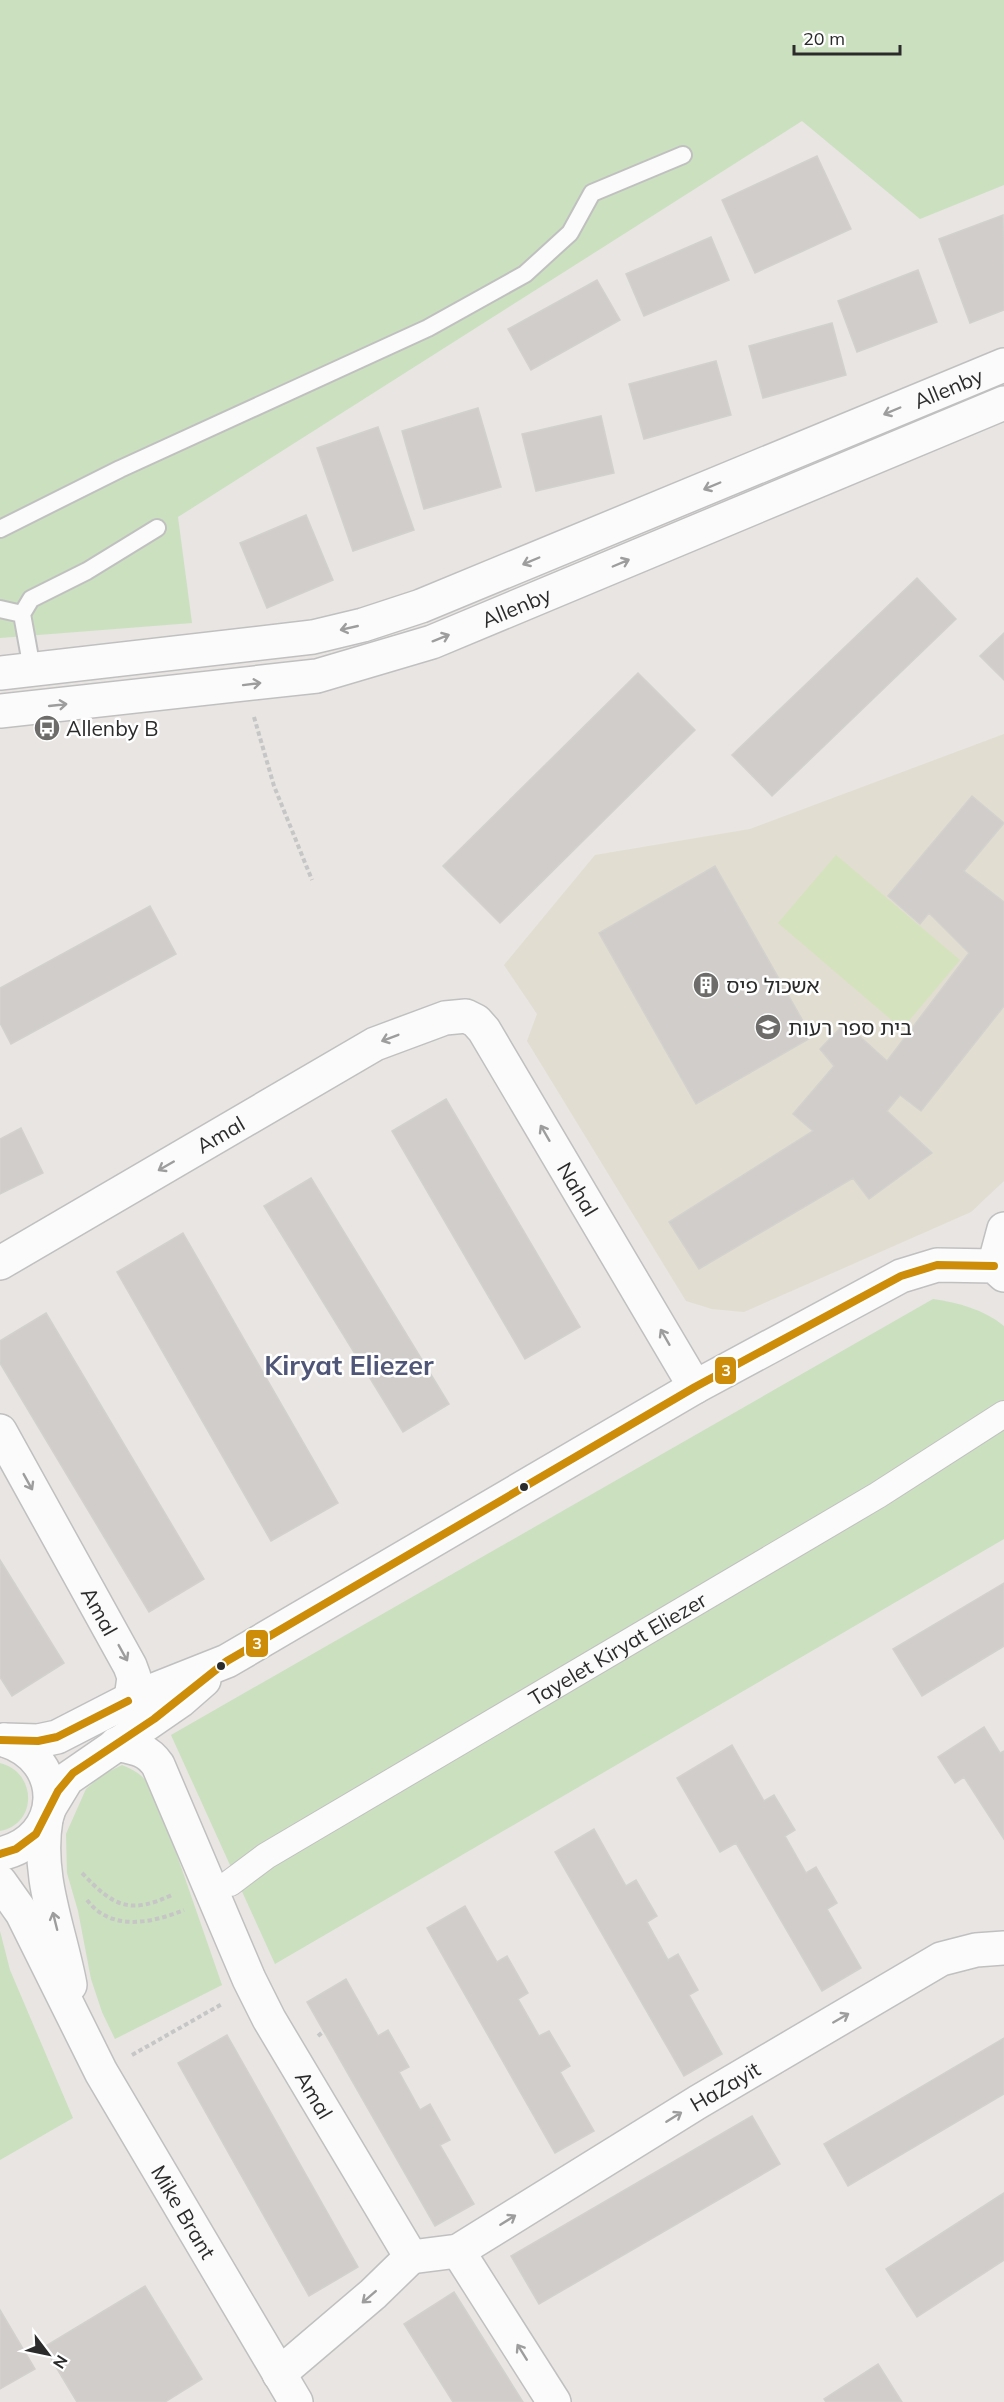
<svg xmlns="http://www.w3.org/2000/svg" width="1004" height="2402" font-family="Mulish,'Noto Sans Hebrew',sans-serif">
	<rect width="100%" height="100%" fill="#e8e5e2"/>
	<!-- education -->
	<path fill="#e2ddd1" d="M1004 734V1181L971 1212 744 1312 712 1309 686 1301 527 1041 537 1014 504 965 595 855 750 829Z"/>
	<!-- green -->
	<path fill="#cbe0bf" d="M0 0H1004V185L920 219 802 121 178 517 192 623 0 638Z
		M933 1299C959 1303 983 1309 1004 1326V1539L275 1964 171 1735Z
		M0 1763C37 1772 38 1824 0 1831Z
		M122 1765C147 1775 150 1785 161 1809L222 1985 115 2039 102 2012 91 1979 78 1911 67 1873 66 1834 86 1789 102 1775Z
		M0 1931 10 1970 73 2118 0 2160Z"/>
	<!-- pitch -->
	<path fill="#d4e3bd" d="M836 855 960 960 902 1029 778 923Z"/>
	<!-- building -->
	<path fill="#d0cdcb" stroke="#d3d1ce" stroke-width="1.5" d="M817 156 851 229 755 273 722 200Z
		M1003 215 1004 310 970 323 939 239Z
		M711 237 729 280 644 316 626 274Z
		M918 270 937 322 857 352 838 301Z
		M597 280 620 320 531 370 508 329Z
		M832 323 846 375 763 398 749 346Z
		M716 361 731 415 644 439 629 384Z
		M478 408 501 487 424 509 402 431Z
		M601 416 614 473 536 491 522 434Z
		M378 427 414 530 353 551 317 448Z
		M306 515 333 580 267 608 240 543Z
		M917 578 956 619 772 796 732 755Z
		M1004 633V680L980 656Z
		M638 673 695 730 500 923 443 866Z
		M972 796 1004 823 964 871 1004 902V1006L921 1111 900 1095 887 1111 932 1153 869 1199 853 1178 699 1269 669 1222 813 1131 793 1114 834 1066 820 1049 845 1023 887 1061 969 953 929 913 920 924 888 896Z
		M715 866 812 1037 696 1104 599 933Z
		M150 906 176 954 11 1044 0 1023V988Z
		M446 1099 580 1327 525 1359 392 1131Z
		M21 1128 43 1173 0 1194V1139Z
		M311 1178 449 1404 403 1432 264 1206Z
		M183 1233 338 1503 271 1541 117 1272Z
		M46 1313 204 1579 149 1612 0 1363V1341Z
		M0 1560 64 1663 12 1696 0 1677Z
		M1004 1583V1646L922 1696 893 1649Z
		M984 1727 1000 1753 1004 1751V1839L964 1777 955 1783 938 1757Z
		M732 1745 764 1801 774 1795 795 1830 785 1836 806 1873 816 1867 837 1903 827 1909 861 1968 822 1991 736 1843 720 1852 677 1778Z
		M594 1829 626 1886 636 1880 657 1916 647 1922 668 1960 678 1954 698 1990 689 1995 722 2054 684 2076 555 1852Z
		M465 1906 497 1962 507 1956 528 1993 518 1999 539 2036 549 2031 570 2066 560 2072 594 2131 555 2153 427 1928Z
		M346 1979 378 2036 388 2030 409 2067 399 2072 420 2110 430 2104 450 2140 440 2145 474 2204 435 2226 307 2002Z
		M227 2035 358 2267 309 2296 178 2063Z
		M1004 2038V2094L848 2186 824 2144Z
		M752 2116 780 2164 539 2304 511 2256Z
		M1004 2193V2260L917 2317 886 2269Z
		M145 2286 202 2379 165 2402H77L44 2347Z
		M454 2292 523 2402H453L404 2324Z
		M0 2310 35 2369 0 2389Z
		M878 2364 902 2402H826L824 2399Z"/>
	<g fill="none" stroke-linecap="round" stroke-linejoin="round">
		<defs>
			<path id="service" d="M0 529 120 469 428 328 525 274 570 233 592 193 683 155
				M0 609 22 614
				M32 669 22 614 31 599 87 571 157 528"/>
			<g id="pedestrian">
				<path id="s1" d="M230 1883 266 1856 878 1495 1004 1414"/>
			</g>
			<g id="minor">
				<path id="s2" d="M0 1263 375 1044 445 1018 466 1016 476 1021 484 1030 695 1387"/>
				<path d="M994 1266 1004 1229"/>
				<path id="s3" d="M0 1431 130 1666 134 1677 131 1699"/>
				<path id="s4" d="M116 1744C135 1748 147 1749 158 1765L249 1979 269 2019 411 2257 458 2251 698 2102 941 1959 976 1950 1004 1948"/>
				<path d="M46 1819C36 1877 60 1930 70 1985"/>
				<path id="s5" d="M0 1882 22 1913 101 2072 296 2402"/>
				<path d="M458 2251 554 2402"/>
				<path d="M279 2374 373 2294 411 2257"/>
			</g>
			<g id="tertiary">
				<path id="s6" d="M0 673 313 637 363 625 421 606 1004 365"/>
				<path id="s7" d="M0 711 317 676 432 642 1004 403"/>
				<path d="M4 1740 38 1741 57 1737 131 1699 227 1661 695 1387 901 1276 937 1265 994 1266 1004 1275"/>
				<path d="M50 1807 67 1779 180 1701 204 1680"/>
				<path d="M0 1854C65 1840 67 1759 4 1740"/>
			</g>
		</defs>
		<!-- service casing -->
		<use href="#service" stroke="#c1c0c0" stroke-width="20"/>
		<!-- pedestrian casing -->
		<use href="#pedestrian" stroke="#c1c0c0" stroke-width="28"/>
		<!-- minor casing -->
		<use href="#minor" stroke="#c1c0c0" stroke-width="36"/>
		<!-- tertiary casing -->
		<use href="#tertiary" stroke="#c1c0c0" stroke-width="36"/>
		<!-- path -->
		<path stroke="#c6c6c6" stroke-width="4" stroke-dasharray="4.5 3" stroke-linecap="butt" d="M254 717 274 786 312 880
			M82 1873C114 1907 130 1915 174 1894
			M87 1900C111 1932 152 1923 184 1910
			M318 2036 324 2031
			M132 2055 222 2004"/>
		<!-- service -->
		<use href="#service" stroke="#fcfbfb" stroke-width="16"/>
		<!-- pedestrian -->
		<use href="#pedestrian" stroke="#fcfbfb" stroke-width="26"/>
		<!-- minor -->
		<use href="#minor" stroke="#fcfbfb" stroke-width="33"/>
		<!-- tertiary -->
		<use href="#tertiary" stroke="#fcfbfb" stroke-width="33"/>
		<defs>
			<path id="bus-1" d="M0 1740 38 1741 57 1737 128 1701
				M0 1854 16 1849 36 1834 58 1791 73 1773 154 1719 227 1661 695 1387 901 1276 937 1265 994 1266"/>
		</defs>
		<!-- bus-1 casing -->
		<use href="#bus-1" stroke="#fff" stroke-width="12"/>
		<!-- bus-1 -->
		<use href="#bus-1" stroke="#ce8d09" stroke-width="8"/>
	</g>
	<!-- one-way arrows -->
	<defs><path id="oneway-shaft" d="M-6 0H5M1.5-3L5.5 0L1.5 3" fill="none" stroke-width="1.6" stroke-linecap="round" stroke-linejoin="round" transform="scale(1.5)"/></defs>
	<g stroke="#9e9d9d">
		<use href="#oneway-shaft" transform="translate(892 411) rotate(157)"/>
		<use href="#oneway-shaft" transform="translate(712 486) rotate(157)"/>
		<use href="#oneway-shaft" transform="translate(531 561) rotate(157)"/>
		<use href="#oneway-shaft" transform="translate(621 563) rotate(-23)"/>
		<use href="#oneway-shaft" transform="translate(349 628) rotate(167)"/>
		<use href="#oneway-shaft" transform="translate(441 638) rotate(-22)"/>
		<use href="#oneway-shaft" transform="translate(252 684) rotate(-7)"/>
		<use href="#oneway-shaft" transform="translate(58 705) rotate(-6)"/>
		<use href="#oneway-shaft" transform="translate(390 1038) rotate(159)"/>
		<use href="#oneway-shaft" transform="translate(545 1133) rotate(-120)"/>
		<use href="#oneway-shaft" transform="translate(166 1166) rotate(150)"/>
		<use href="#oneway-shaft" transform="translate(665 1337) rotate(-120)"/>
		<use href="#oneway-shaft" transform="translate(28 1482) rotate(61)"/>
		<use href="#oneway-shaft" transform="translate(123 1653) rotate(61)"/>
		<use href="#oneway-shaft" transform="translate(55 1921) rotate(-104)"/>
		<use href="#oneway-shaft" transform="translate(841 2018) rotate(-30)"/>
		<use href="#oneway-shaft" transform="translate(674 2117) rotate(-32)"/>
		<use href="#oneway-shaft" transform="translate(508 2220) rotate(-32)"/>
		<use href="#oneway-shaft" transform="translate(369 2297) rotate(139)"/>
		<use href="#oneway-shaft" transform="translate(522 2352) rotate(-122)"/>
	</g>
	<!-- icons -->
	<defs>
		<symbol id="bus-disc" viewBox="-11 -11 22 22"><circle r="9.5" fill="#6d6c6b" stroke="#fff"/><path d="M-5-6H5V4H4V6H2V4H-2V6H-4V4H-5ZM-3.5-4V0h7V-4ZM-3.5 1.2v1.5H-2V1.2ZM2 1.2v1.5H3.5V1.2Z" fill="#fff"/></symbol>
		<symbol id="building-disc" viewBox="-11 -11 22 22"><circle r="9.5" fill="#6d6c6b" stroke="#fff"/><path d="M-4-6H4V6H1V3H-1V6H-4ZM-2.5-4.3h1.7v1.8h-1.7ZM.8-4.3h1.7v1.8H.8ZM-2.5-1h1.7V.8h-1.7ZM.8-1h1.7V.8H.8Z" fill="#fff"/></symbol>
		<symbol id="school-disc" viewBox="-11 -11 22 22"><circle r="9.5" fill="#6d6c6b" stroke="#fff"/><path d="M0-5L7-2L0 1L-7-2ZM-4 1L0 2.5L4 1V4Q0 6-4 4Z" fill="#fff"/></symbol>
	</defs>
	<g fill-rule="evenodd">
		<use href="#bus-disc" x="32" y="713" width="30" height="30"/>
		<use href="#building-disc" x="691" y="970" width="30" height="30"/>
		<use href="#school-disc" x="753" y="1012" width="30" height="30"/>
	</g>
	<!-- markers -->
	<g fill="#2b2b2b" stroke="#fff" stroke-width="2">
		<circle cx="524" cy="1487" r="5"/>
		<circle cx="221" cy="1666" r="5"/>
	</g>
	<g text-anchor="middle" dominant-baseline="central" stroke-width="5" stroke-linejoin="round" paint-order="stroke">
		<!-- street labels -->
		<g font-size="21" fill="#2b2b2b" stroke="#fff">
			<text stroke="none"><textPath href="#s6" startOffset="998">Allenby</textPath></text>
			<text stroke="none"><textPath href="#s7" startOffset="530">Allenby</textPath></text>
			<text stroke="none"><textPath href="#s2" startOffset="255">Amal</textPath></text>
			<text stroke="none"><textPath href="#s2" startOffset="738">Nahal</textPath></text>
			<text stroke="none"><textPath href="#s3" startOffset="206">Amal</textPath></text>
			<text stroke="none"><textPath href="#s1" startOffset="453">Tayelet Kiryat Eliezer</textPath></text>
			<text stroke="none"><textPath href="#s4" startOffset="964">HaZayit</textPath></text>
			<text stroke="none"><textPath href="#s4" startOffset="414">Amal</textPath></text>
			<text stroke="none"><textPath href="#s5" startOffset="378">Mike Brant</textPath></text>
		</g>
		<!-- poi labels -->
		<g font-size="21" fill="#2b2b2b" stroke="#fff" text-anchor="start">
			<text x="66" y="728">Allenby B</text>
			<text x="726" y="985">אשכול פיס</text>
			<text x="788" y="1027">בית ספר רעות</text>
		</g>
		<!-- district labels -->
		<g font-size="27" font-weight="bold" fill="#505677" stroke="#fff">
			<text x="349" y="1365">Kiryat Eliezer</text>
		</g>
	</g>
	<g stroke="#fff" stroke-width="2">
		<rect x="714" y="1356" width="23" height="29" rx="6" fill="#ce8d09"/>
		<rect x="245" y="1629" width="24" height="29" rx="6" fill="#ce8d09"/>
	</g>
	<g font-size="16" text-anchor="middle" font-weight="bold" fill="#fff">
		<text x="726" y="1376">3</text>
		<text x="257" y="1649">3</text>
	</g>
	<!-- north arrow -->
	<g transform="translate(48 2354) rotate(122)" stroke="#ffffff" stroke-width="4.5" paint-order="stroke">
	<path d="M0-4.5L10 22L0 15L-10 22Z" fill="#2b2b2b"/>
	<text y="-9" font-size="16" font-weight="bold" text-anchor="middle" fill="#2b2b2b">N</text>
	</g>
	<!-- scale -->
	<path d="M794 45v9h106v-9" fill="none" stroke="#2b2b2b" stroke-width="3"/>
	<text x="803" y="45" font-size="18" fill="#2b2b2b" stroke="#ffffff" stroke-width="4.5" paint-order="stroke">20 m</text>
</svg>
